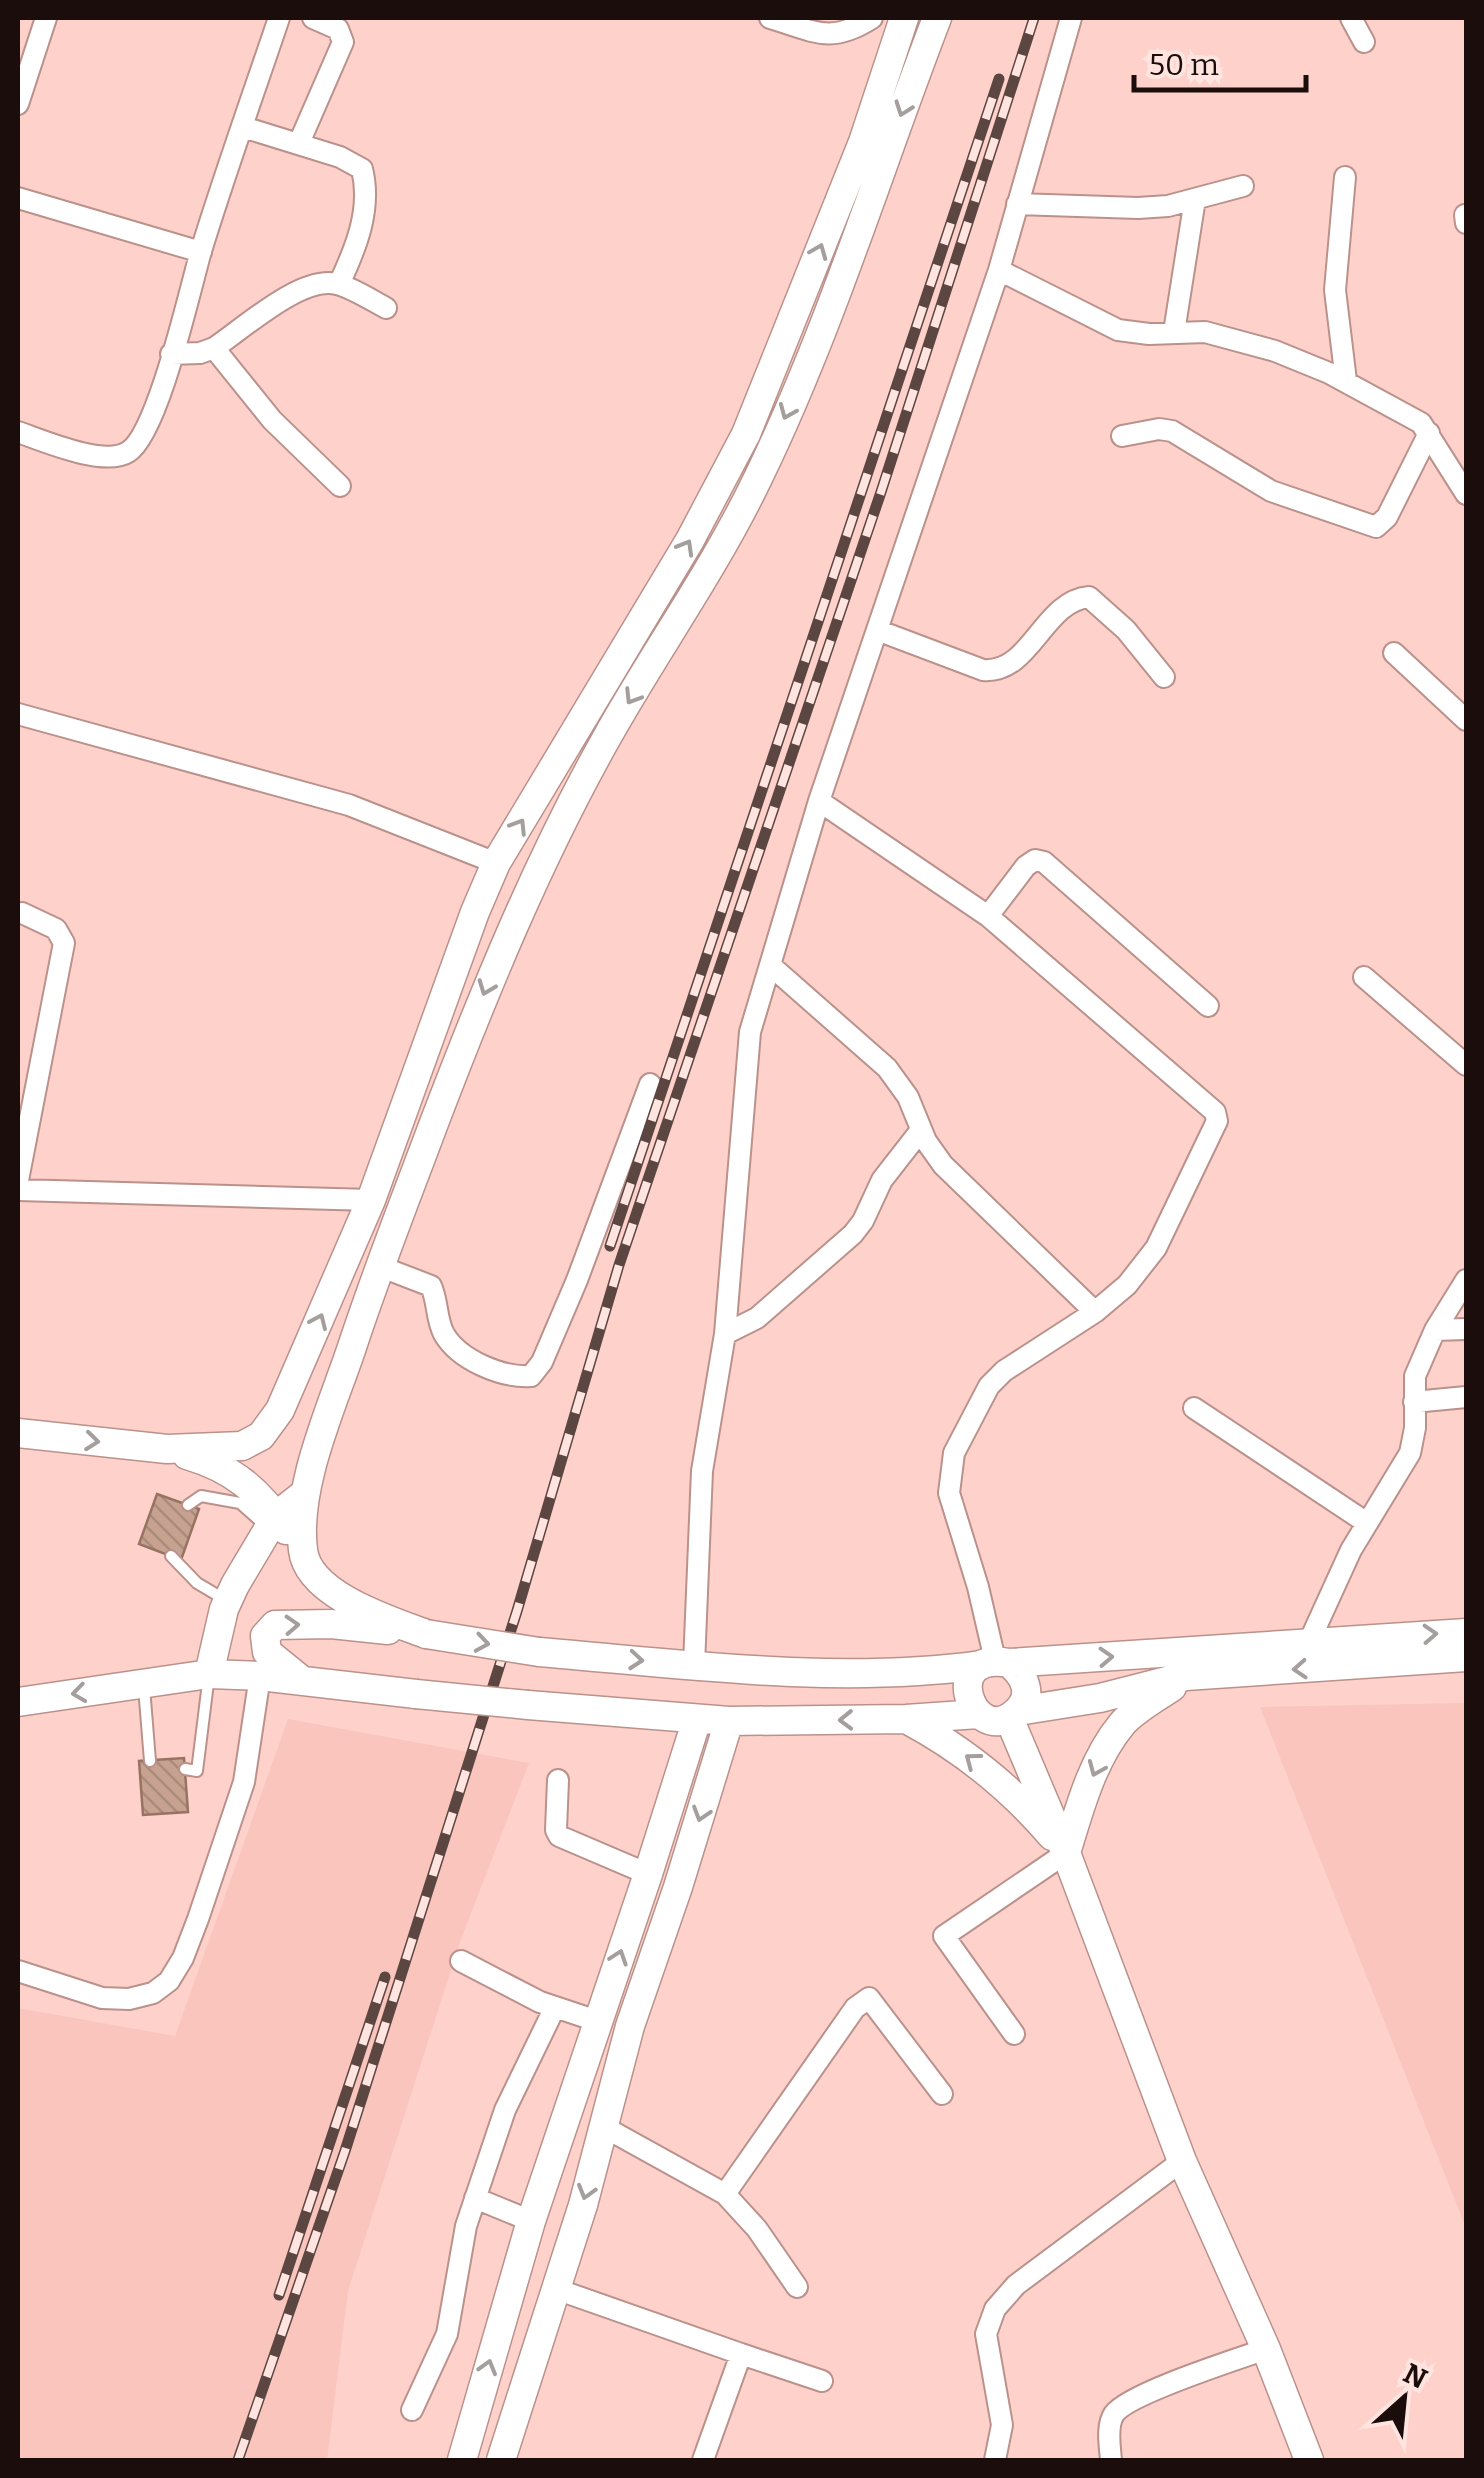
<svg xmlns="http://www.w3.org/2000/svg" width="1484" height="2478" font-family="Bitter,serif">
	<defs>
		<pattern id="building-back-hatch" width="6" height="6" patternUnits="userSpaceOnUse" patternTransform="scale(2.5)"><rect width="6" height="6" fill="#c7a290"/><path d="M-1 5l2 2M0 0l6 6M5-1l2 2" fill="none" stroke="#aa8a7b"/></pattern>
	</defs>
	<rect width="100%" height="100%" fill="#fed2cb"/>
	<!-- built -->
	<path fill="#f9c5bd" d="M1466 1703V2228L1260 1707Z
		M288 1719 529 1763 460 1942 348 2291 327 2460H18V2008L175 2036Z"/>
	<!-- building -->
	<path fill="url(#building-back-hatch)" stroke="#967362" stroke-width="2.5" d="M157 1494 199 1509 181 1560 139 1544Z
		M184 1758 188 1812 143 1815 139 1761Z"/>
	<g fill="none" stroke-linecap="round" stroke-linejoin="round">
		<defs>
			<path id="lane" d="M188 1505 201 1496 240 1503 268 1528
				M171 1556 197 1583 224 1599
				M144 1687 150 1761
				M185 1769 197 1771 209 1675"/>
			<path id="street" d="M770 18C814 31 830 45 872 18
				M1351 18 1364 42
				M18 104 46 18
				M243 127 340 157 362 169C372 209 356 248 339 284
				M299 143 343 42 338 29 313 18
				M1345 177 1335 290 1346 381
				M18 198 201 252
				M1017 204 1138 208 1168 206 1243 186
				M1465 215 1466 223
				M999 270 1118 330 1149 334 1205 332 1275 351 1329 373 1421 423 1466 494
				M1174 332 1195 199
				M214 348 272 420 340 486
				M171 354 200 353 214 348C243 329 301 275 337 284 353 288 371 300 386 308
				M18 432C44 441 104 467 128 452 158 434 190 289 201 251 225 173 253 95 279 18
				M1122 436 1159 429 1172 431 1271 491 1376 527 1387 517 1429 433
				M877 630 983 670C1031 674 1043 601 1089 597L1126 630 1164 677
				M1394 653 1466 720
				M18 714 349 805 496 863
				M819 801 988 916
				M770 965 887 1068 908 1097 926 1141 943 1165 1095 1312
				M1364 977 1466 1065
				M18 1180 64 943 56 929 22 913
				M18 1190 371 1200
				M379 1266 431 1286C438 1301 436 1319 444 1334 459 1360 502 1378 531 1376L542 1362 577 1280 650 1084
				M1435 1330 1466 1329
				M725 1334 757 1318 853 1234 863 1221 882 1180 921 1130
				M1414 1402 1466 1397
				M1194 1408 1367 1523
				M1309 1642 1351 1550 1410 1453 1415 1428V1376L1435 1330 1466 1280
				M995 1660 978 1587 949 1493 954 1453 989 1386 1004 1371 1095 1312 1127 1285 1156 1248 1217 1121 1215 1112 988 916 1026 866 1035 860 1044 862 1208 1006
				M694 1665 702 1471 725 1334 750 1032 819 801 999 270 1071 18
				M558 1780 556 1830 559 1836 648 1874
				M461 1961 540 2002 597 2021
				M18 1971 102 1998 129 1999 153 1993 169 1981 183 1958 198 1919 244 1782 260 1676
				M1014 2034 944 1936 1066 1853
				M604 2127 725 2194 855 2008 869 1998 942 2094
				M725 2194 757 2229 797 2287
				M475 2198 531 2221
				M556 2289 741 2354 703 2460
				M741 2354 822 2381
				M412 2410 447 2334 466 2226 505 2110 555 2007
				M995 2460 1002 2425 986 2334 995 2309 1016 2285 1182 2161
				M1111 2460C1110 2447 1106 2426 1114 2414 1129 2393 1238 2359 1266 2349"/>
			<path id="secondary" d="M18 1433 167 1449 242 1446 261 1436 280 1410 371 1200 475 912 496 863 690 540 746 434 863 142 904 18
				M187 1455C234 1469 258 1490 286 1530
				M426 1634C389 1620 308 1595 303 1550 295 1486 332 1407 352 1347 377 1271 406 1198 434 1123 484 992 537 862 606 739 655 651 714 570 758 478 830 330 878 171 937 18
				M539 1652C685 1664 835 1685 981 1665
				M1009 1663C1026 1677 1035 1697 1014 1714 973 1748 937 1650 1009 1663L1466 1633
				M209 1674 224 1609 235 1585 276 1516 304 1494
				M299 1678 267 1652 265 1636 275 1625 331 1624 388 1630
				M18 1702 209 1674 260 1676 416 1694
				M528 1705 729 1721 906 1719 978 1714
				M1018 1711 1100 1698 1186 1676 1466 1657
				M1009 1718 1066 1853 1182 2161 1266 2349 1309 2460
				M908 1720C964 1750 1011 1788 1052 1836
				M1066 1853C1079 1810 1092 1760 1122 1724 1134 1710 1156 1698 1172 1687
				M462 2460 531 2221 648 1874 697 1719
				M501 2460 583 2205 630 2026 678 1887 729 1721"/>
		</defs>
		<!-- lane casing -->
		<use href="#lane" stroke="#ba918b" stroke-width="14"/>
		<!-- street casing -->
		<use href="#street" stroke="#ba918b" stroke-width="24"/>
		<!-- secondary casing -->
		<use href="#secondary" stroke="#ba918b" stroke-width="31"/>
		<!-- lane -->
		<use href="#lane" stroke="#fff" stroke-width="10"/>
		<!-- street -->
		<use href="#street" stroke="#fff" stroke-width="20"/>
		<!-- secondary -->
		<use href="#secondary" stroke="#fff" stroke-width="28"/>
		<defs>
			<path id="rail" d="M610 1246 999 79
				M279 2295 385 1977
				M238 2460 345 2151 517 1611 619 1265 881 492 1034 18"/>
		</defs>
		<!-- rail casing -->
		<use href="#rail" stroke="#5c4642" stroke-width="11"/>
		<!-- rail -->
		<use href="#rail" stroke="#ffe4df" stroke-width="8" stroke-dasharray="22" stroke-linecap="butt"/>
		<defs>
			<path id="secondary-bridge" d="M426 1634 539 1652
				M416 1694 528 1705"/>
		</defs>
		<!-- secondary-bridge casing -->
		<use href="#secondary-bridge" stroke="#ba918b" stroke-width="31" stroke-linecap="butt"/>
		<!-- secondary-bridge -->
		<use href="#secondary-bridge" stroke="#fff" stroke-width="28"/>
	</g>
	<!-- one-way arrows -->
	<defs><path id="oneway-chevron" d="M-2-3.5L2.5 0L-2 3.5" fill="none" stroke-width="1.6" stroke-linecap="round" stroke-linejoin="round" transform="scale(2.5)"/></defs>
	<g stroke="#a49e9d">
		<use href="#oneway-chevron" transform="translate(903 109) rotate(110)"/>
		<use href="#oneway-chevron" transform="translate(819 251) rotate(-68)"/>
		<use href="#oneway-chevron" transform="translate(787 412) rotate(113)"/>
		<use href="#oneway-chevron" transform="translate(686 547) rotate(-60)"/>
		<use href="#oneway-chevron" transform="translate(632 697) rotate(122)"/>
		<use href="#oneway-chevron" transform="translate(519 826) rotate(-58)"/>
		<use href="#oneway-chevron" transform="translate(486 988) rotate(111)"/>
		<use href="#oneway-chevron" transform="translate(319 1321) rotate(-66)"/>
		<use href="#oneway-chevron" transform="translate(92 1441) rotate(6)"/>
		<use href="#oneway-chevron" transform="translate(292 1625) rotate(-3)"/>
		<use href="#oneway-chevron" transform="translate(1430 1634) rotate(-3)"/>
		<use href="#oneway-chevron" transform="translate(482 1643) rotate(9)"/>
		<use href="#oneway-chevron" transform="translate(1106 1657) rotate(-3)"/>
		<use href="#oneway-chevron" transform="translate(636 1660) rotate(5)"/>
		<use href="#oneway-chevron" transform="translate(1300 1669) rotate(176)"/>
		<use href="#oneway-chevron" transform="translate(79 1693) rotate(172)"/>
		<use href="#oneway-chevron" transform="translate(846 1720) rotate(179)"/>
		<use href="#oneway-chevron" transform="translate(972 1760) rotate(-143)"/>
		<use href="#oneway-chevron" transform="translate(1096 1769) rotate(113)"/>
		<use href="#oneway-chevron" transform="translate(701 1814) rotate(107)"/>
		<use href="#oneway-chevron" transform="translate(619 1957) rotate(-71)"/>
		<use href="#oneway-chevron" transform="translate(586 2192) rotate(106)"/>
		<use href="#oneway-chevron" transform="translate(488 2367) rotate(-74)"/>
	</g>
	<!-- border -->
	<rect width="1484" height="2478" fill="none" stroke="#1b0d0b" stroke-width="40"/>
	<!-- north arrow -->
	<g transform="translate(1404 2398) rotate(27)" stroke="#ffe4df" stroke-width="8" paint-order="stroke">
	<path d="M0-8L18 38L0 25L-18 38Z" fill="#1b0d0b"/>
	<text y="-15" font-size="28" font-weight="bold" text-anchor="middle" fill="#1b0d0b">N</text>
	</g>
	<!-- scale -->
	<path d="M1134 75v15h172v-15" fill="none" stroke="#1b0d0b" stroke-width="5"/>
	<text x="1149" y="75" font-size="30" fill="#1b0d0b" stroke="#ffe4df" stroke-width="8" paint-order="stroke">50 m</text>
</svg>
